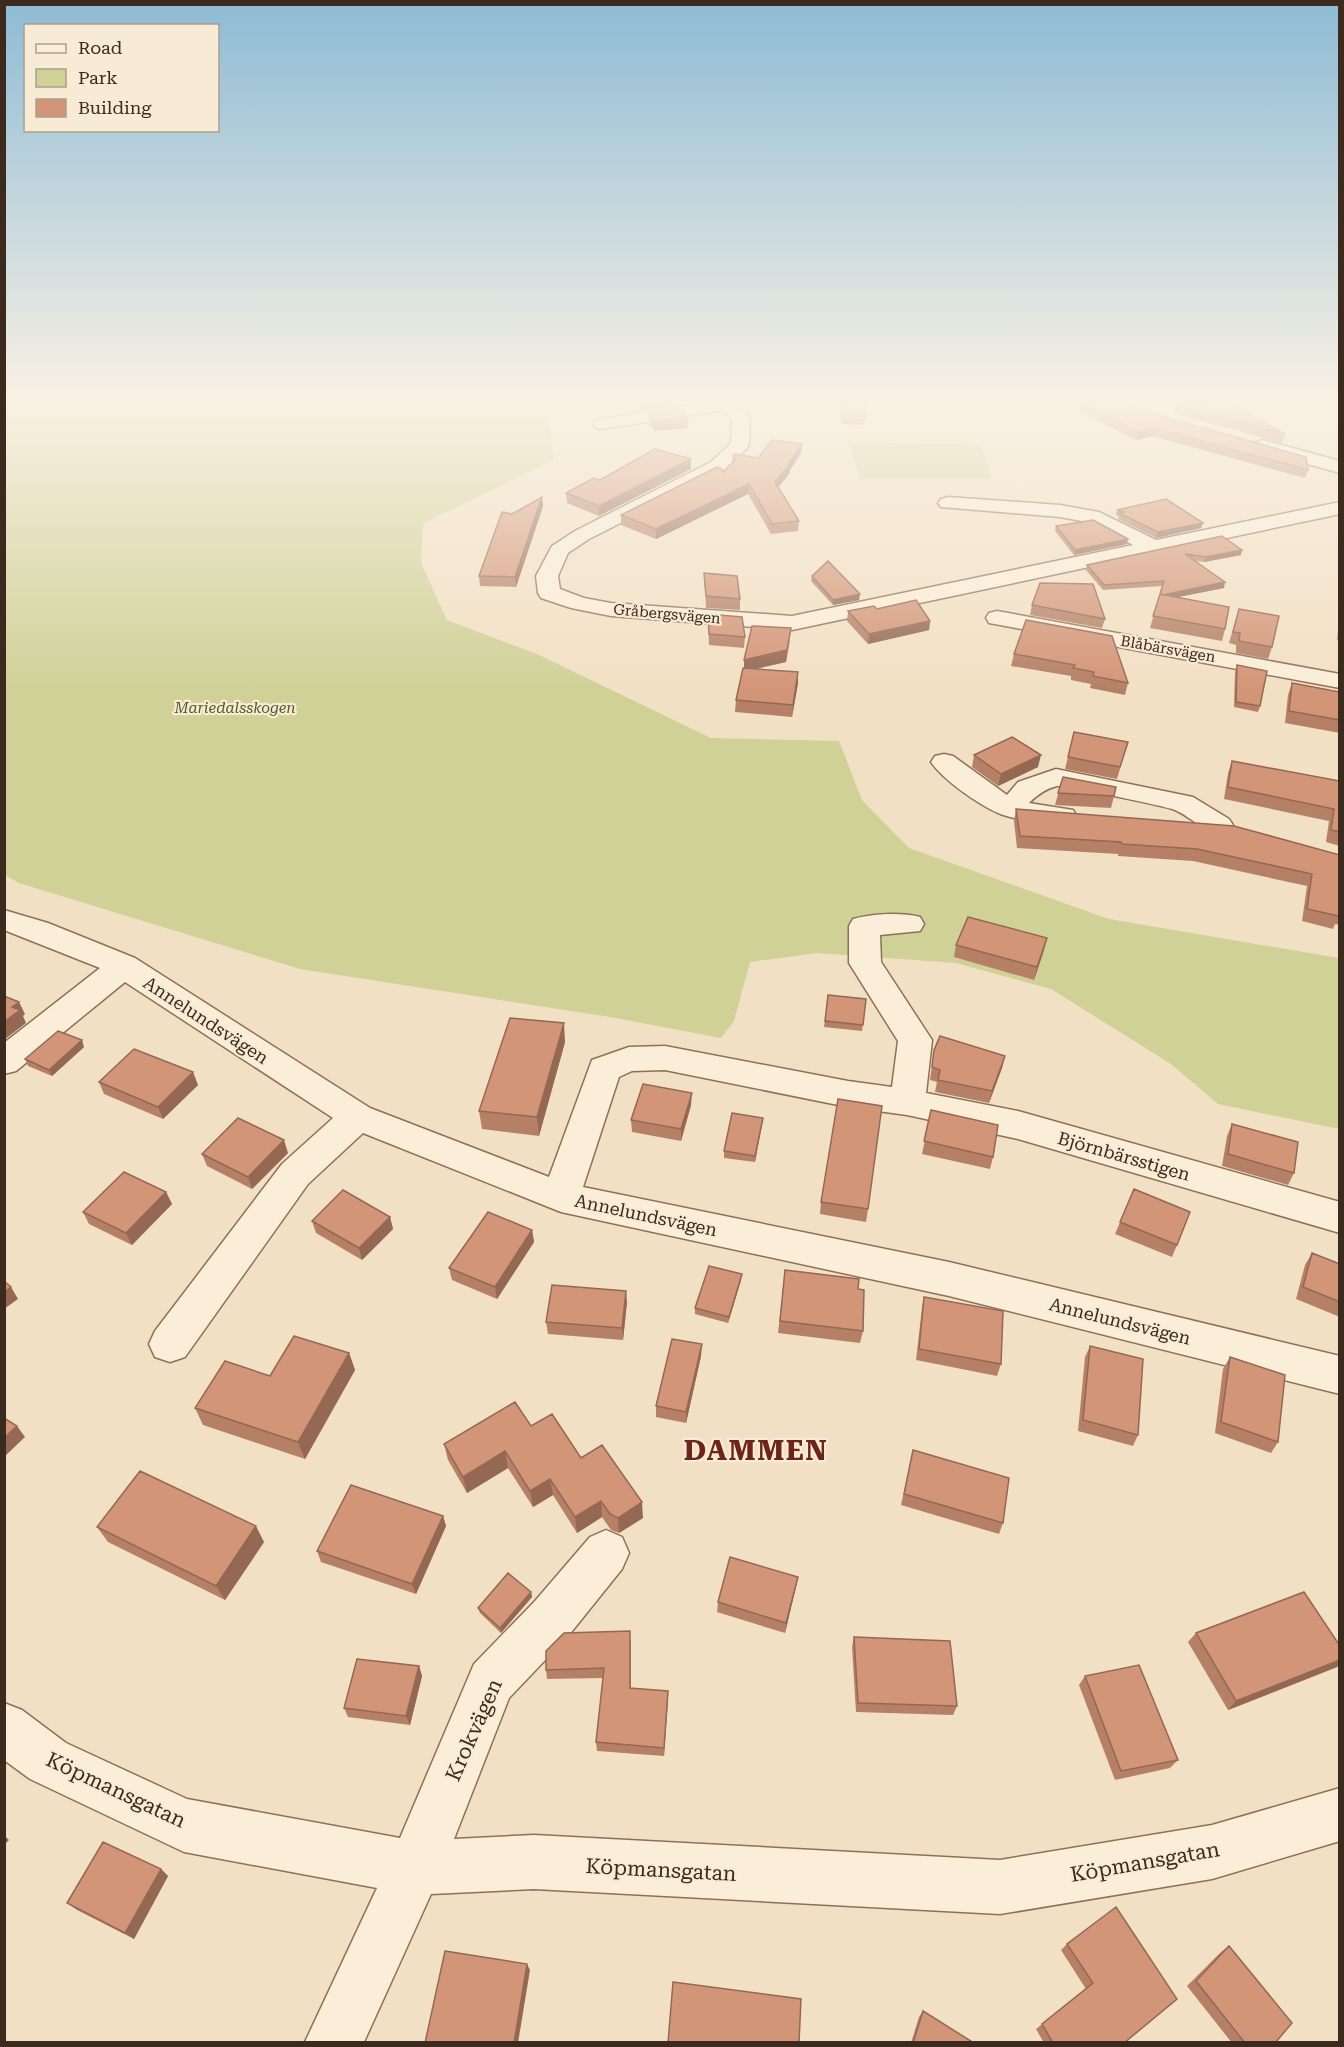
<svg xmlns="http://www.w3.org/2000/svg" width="1344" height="2047" font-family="'Roboto Serif',serif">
	<rect width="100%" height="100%" fill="#f2e0c4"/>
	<!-- green -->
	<path fill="#cfd197" d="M4 403H558L547 408 554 460 423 523 421 563 447 620 539 655 711 738 839 741 862 800 909 848 1109 919 1339 958V1129L1218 1104 1171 1064 1051 989 956 963 817 953 750 962 734 1021 721 1038 610 1017 300 969 19 883 5 875Z
		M848 442 981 445 992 479H860Z"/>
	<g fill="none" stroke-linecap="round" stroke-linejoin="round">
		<defs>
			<path id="minor" d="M700 403H744L740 407 750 419 749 444 747 448 725 470 589 539 568 553 558 576 560 589 584 598 611 603 792 616 1133 545 1093 523 1060 517 941 507 938 503 941 499 948 497 1060 505 1099 512 1156 540 1340 502V514L792 630 611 616 571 608 541 598 538 593 536 576 552 546 575 531 711 462 731 443 732 420 723 410 602 429 596 428 593 424 596 420Z
				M1263 440 1340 461V473L1256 450 1254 446 1256 442Z
				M997 611 1340 674V688L989 623 986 618 989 613Z
				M944 754 953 756 1007 795 1018 782 1056 769 1193 797 1229 819 1233 825 1229 831C1206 837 1194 818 1175 810 1166 806 1062 785 1057 786 1045 789 1037 795 1029 803L1073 810 1077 816 1073 822C1057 826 1013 820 998 813 978 804 943 780 931 762L935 756Z
				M4 910 48 923 135 958 370 1108 549 1177 592 1060 629 1047 665 1046 848 1081 892 1087 898 1041 849 963V926L853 919C873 914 900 912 920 917L924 924 920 931 880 935 881 962 932 1040 926 1093 1018 1111 1340 1202V1233L1018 1139 907 1115 848 1107 665 1070 632 1071 619 1077 583 1187 949 1262 1340 1356V1394L949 1296 561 1212 363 1133 308 1184 185 1357 170 1362 155 1357 149 1344 155 1331 282 1164 333 1118 125 982 16 1071 4 1074V1043L100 968 4 930Z
				M606 1530 622 1537 629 1553 622 1569 569 1635 509 1698 454 1839 534 1835 1000 1860 1212 1825 1340 1788V1841L1212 1879 1000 1914 534 1889 431 1894 364 2042H305L377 1888 184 1852 30 1779 4 1760V1703L22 1710 66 1743 187 1799 400 1838 474 1664 535 1601 590 1537Z"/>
		</defs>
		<!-- minor casing -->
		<use href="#minor" stroke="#8e7059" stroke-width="3"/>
		<!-- minor -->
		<use href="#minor" fill="#fbeed8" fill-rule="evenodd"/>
	</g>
	<!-- wall -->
	<path fill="#b58066" d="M637 403H673V405L641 410Z
		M841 403H864L865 425 842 424Z
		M1080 404 1308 470 1305 478 1152 436 1136 440 1079 411Z
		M1176 405 1285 434 1282 443 1174 413Z
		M649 414 688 418V428L654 431 649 424Z
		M802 444 801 453 790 470 789 474 778 487 799 521 798 531 771 534 748 494 656 539 621 525V515L723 472 732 462 733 456 758 458Z
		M691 469 599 516 567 503 566 493 600 480Z
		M542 497 543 506 516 587 480 586 479 576Z
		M1117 510 1203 523 1201 528 1156 538 1118 519 1119 516 1116 515Z
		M1056 526 1127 544 1074 555 1055 531Z
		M1222 536 1241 555 1204 562 1195 561 1224 588 1177 597 1225 629 1222 641 1150 628 1162 586 1103 590 1086 570 1087 565Z
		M704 573 740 599V610L706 608Z
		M812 576 859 600 833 605 811 581Z
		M1032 605 1105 619 1102 628 1030 615Z
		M877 609 930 621 929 630 868 644 847 621 848 611Z
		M1239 609 1272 647 1268 659 1236 653V645L1229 643Z
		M708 614 745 637 744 648 709 645Z
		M1340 614V643L1337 639Z
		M1112 636 1128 683 1125 695 1090 688 1091 684 1071 680V676L1011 666 1014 654Z
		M790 640 786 662 756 669 798 683 792 717 735 712 736 700 744 668Z
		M1237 665 1260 706 1258 712 1234 707 1235 671Z
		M1292 683 1340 692V733L1285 723 1288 695Z
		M1074 732 1128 742 1117 779 1065 769Z
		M974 755 1038 767 998 786 972 767Z
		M1232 761 1340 781V846L1326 842 1329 821 1224 799 1228 773Z
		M1063 777 1114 796 1111 808 1055 805Z
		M1016 809 1340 855V925L1335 924 1333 929 1302 921 1307 886 1193 861 1118 856V854L1017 848 1014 821Z
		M956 945 1044 950 1034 980 954 957Z
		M828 995 866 999 862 1031 824 1027Z
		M565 1042 539 1136 482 1129 479 1111Z
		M84 1047 52 1076 28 1066 25 1059Z
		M934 1050 1005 1056 1002 1068 989 1103 935 1092 937 1082 930 1080Z
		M99 1082 198 1085 163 1119 104 1094Z
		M691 1105 681 1141 632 1132 631 1120Z
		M931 1110 993 1157 990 1169 922 1154Z
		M762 1124 755 1162 724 1158V1151Z
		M1232 1124 1294 1173 1288 1185 1222 1166 1227 1136Z
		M288 1153 252 1189 207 1166 202 1154Z
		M1134 1189 1177 1245 1172 1257 1115 1234Z
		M166 1192 172 1204 132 1245 89 1224 83 1212Z
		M821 1202 868 1209 866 1222 820 1214Z
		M390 1217 393 1229 362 1260 316 1233 312 1221Z
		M532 1230 534 1242 497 1299 452 1280 449 1268Z
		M1312 1253 1340 1264V1317L1296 1299 1305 1265Z
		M785 1270 858 1289 863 1331 860 1343 778 1333Z
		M741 1280 728 1323 695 1314V1308Z
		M924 1297 1001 1364 997 1376 916 1360 922 1308Z
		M627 1302 623 1340 548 1334 546 1322Z
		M1090 1346 1138 1435 1133 1446 1078 1431 1085 1357Z
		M349 1353 355 1370 305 1459 203 1425 195 1408 270 1376Z
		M701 1356 686 1423 656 1417V1406Z
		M1230 1357 1278 1442 1271 1453 1215 1433 1223 1369Z
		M531 1426 581 1458 643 1518 619 1533 611 1530 602 1517 577 1533 553 1495 533 1507 508 1468 467 1493 448 1460 444 1444Z
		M913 1450 1003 1523 999 1534 901 1505Z
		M443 1516 446 1526 416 1594 321 1562 317 1551Z
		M97 1527 264 1542 225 1600 108 1542Z
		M798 1577 785 1633 717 1612 718 1602Z
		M531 1592 532 1597 501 1633 480 1613 478 1608Z
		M1196 1633 1337 1667 1228 1710 1188 1642Z
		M854 1637 957 1706 953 1715 856 1712 852 1647Z
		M631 1640V1688L668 1691 664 1756 597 1751 596 1742 603 1678 547 1679 546 1670Z
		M419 1666 422 1676 410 1725 348 1717 344 1708Z
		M1085 1676 1178 1760 1170 1768 1115 1780 1079 1685Z
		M161 1869 168 1876 134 1939 77 1910 67 1903Z
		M1116 1907 1124 2043H1044L1036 2029 1086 1989 1061 1950 1067 1944Z
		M1229 1946 1275 2043H1232L1187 1986 1221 1952Z
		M923 2011 974 2043H911L919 2017Z"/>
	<!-- shaded-wall -->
	<path fill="#946853" d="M641 403H673V405L641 410Z
		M688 418V428L654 431V421Z
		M1154 428 1152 436 1136 440 1138 432Z
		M802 444 801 453 790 470 789 474 774 492 775 482Z
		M691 459V469L599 516V506Z
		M749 484 748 494 656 539V529Z
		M542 497 543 506 516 587 515 577Z
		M1203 523 1201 528 1156 538 1158 532Z
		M1128 539 1127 544 1074 555 1075 550Z
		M1242 550 1241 555 1204 562 1206 557Z
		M1225 582 1224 588 1158 601 1159 595Z
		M860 594 859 600 833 605V600Z
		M930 621 929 630 868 644 869 634Z
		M791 628 786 662 744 671V660Z
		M798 672V683L792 717 793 705Z
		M1041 755 1038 767 998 786 1001 774Z
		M1047 938 1044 950 1034 980 1037 967Z
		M19 1002 25 1014 23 1016 26 1023 4 1040V1022L12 1007Z
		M564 1023 565 1042 539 1136 537 1117Z
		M82 1040 84 1047 52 1076 49 1070Z
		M1005 1056 1002 1068 989 1103 992 1091Z
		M193 1072 198 1085 163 1119 158 1107Z
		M692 1093 691 1105 681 1141V1129Z
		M763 1118 762 1124 755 1162V1156Z
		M284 1140 288 1153 252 1189 248 1177Z
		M166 1192 172 1204 132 1245 126 1233Z
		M390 1217 393 1229 362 1260 359 1248Z
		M532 1230 534 1242 497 1299 495 1287Z
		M742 1274 741 1280 728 1323 729 1317Z
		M11 1287 18 1299 4 1309V1292Z
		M626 1291 627 1302 623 1340 622 1328Z
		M702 1344 701 1356 686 1423V1412Z
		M349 1353 355 1370 305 1459 298 1442Z
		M17 1426 25 1437 4 1457V1438Z
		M505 1451 508 1468 467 1493 463 1477Z
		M550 1479 553 1495 533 1507 530 1491Z
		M601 1501 602 1517 577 1533 575 1517Z
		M642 1502 643 1518 619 1533 618 1518Z
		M443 1516 446 1526 416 1594 412 1584Z
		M256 1526 264 1542 225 1600 216 1586Z
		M798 1577 796 1587 785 1633 786 1623Z
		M531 1592 532 1597 501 1633 500 1628Z
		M1340 1660V1665L1337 1667 1228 1710 1236 1701Z
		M419 1666 422 1676 410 1725 406 1716Z
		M668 1691V1700L664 1756V1748Z
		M4 1835 9 1840 4 1845Z
		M161 1869 168 1876 134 1939 125 1933Z
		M527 1964 530 1970 518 2043H514Z"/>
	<!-- building -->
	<path fill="#d39577" stroke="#946853" stroke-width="1.5" d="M841 403H864L866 420 842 419Z
		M1081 403H1115L1306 457 1308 470 1154 428 1138 432Z
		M1178 403 1230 404 1285 434 1176 405Z
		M682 409 688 418 654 421 649 414Z
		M772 440 802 444 788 464H790L775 482 799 521 772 524 749 484 656 529 621 515 717 467 722 469 723 472 735 460 733 456 735 454 758 458Z
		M655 449 691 459 599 506 566 493 594 478 600 480Z
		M542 497 515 577 479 576 502 512 512 514Z
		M1166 499 1203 523 1158 532 1119 513 1125 512 1117 510Z
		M1093 520 1128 539 1075 550 1056 526Z
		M1222 536 1242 550 1206 557 1185 554 1225 582 1163 595 1160 594 1164 581 1104 585 1087 565Z
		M828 561 860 594 833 600 812 576Z
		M704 573 737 576 740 599 706 596Z
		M1040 583 1093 584 1105 619 1032 605Z
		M1160 594 1229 607 1225 629 1153 616Z
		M916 600 930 621 869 634 848 611 874 606 877 609Z
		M1239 609 1279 616 1272 647 1239 641 1240 633 1233 632Z
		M708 614 742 617 745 637 709 634Z
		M1026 620 1112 636 1128 683 1093 676 1094 672 1073 668 1075 665 1014 654Z
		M752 626 791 628 787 650 744 660Z
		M1237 665 1267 671 1260 706 1236 702Z
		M743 668 798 672 793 705 736 700Z
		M1292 683 1340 692V720L1289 711Z
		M1074 732 1128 742 1120 767 1068 757Z
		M1012 737 1041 755 1001 774 974 755Z
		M1232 761 1340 781V832L1331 830 1334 809 1228 787Z
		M1063 777 1116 787 1114 796 1058 793Z
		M1016 809 1234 826 1340 855V912L1339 916 1307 909 1312 874 1197 849 1122 844 1121 842 1020 836Z
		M968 917 1047 938 1037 967 956 945Z
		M828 995 866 999 863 1025 825 1021Z
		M4 996 19 1002 12 1007 20 1010 4 1022Z
		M510 1018 564 1023 537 1117 479 1111Z
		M58 1031 82 1040 49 1070 25 1059Z
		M940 1036 1005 1056 992 1091 938 1080 940 1070 932 1067 934 1050Z
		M134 1049 193 1072 158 1107 99 1082Z
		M643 1084 692 1093 681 1129 631 1120Z
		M838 1099 882 1106 868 1209 821 1202Z
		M931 1110 998 1125 993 1157 924 1141Z
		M732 1113 763 1118 755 1156 724 1151Z
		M238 1118 284 1140 248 1177 202 1154Z
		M1232 1124 1298 1142 1294 1173 1228 1154Z
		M124 1172 166 1192 126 1233 83 1212Z
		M1134 1189 1190 1212 1177 1245 1120 1222Z
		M343 1190 390 1217 359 1248 312 1221Z
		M488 1212 532 1230 495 1287 449 1268Z
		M1312 1253 1340 1264V1302L1303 1287Z
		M709 1266 742 1274 729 1317 695 1308Z
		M785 1270 859 1279 858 1289 864 1290 863 1331 780 1321Z
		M4 1281 11 1287 4 1292Z
		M552 1285 626 1291 622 1328 546 1322Z
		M924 1297 1003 1311 1001 1364 919 1349Z
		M294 1336 349 1353 298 1442 195 1408 225 1361 270 1376Z
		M672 1339 702 1344 686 1412 656 1406Z
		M1090 1346 1143 1359 1138 1435 1083 1420Z
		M1230 1357 1285 1375 1278 1442 1221 1422Z
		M515 1402 531 1426 552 1414 581 1458 602 1445 642 1502 618 1518 610 1514 601 1501 575 1517 550 1479 530 1491 505 1451 463 1477 444 1444Z
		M4 1418 17 1426 4 1438Z
		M913 1450 1009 1478 1003 1523 904 1494Z
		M140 1471 256 1526 216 1586 97 1527Z
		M351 1485 443 1516 412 1584 317 1551Z
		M730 1557 798 1577 786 1623 718 1602Z
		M508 1573 531 1592 500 1628 478 1608Z
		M1304 1592 1340 1646V1660L1236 1701 1196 1633Z
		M630 1631V1688L668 1691 664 1748 596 1742 604 1668 546 1670V1651L564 1633Z
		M854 1637 950 1641 957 1706 858 1703Z
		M357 1659 419 1666 406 1716 344 1708Z
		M1139 1665 1178 1760 1121 1771 1085 1676Z
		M103 1842 161 1869 125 1933 67 1903Z
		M1116 1907 1177 1999 1124 2043H1053L1042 2024 1093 1983 1067 1944Z
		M1229 1946 1292 2023 1275 2043H1245L1196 1981Z
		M445 1951 527 1964 514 2043H425Z
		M673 1982 801 1999 799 2043H668Z
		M923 2011 974 2043H913Z"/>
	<!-- sky -->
	<linearGradient id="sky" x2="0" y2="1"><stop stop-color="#8dbbd5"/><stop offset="0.58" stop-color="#f9f1e4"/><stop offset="1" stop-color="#f9f1e4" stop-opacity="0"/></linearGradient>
	<rect width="1344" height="690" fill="url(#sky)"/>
	<g text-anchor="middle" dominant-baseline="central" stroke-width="4.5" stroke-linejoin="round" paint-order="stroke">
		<!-- far-street labels -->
		<g font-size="15" fill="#3d2a1e" stroke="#f8ebd5">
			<text transform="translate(667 614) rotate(5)">Gråbergsvägen</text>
			<text transform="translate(1168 649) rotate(10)">Blåbärsvägen</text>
		</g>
		<!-- far-park labels -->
		<g font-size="15" font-style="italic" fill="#525b23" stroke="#f8ebd5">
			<text x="235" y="708">Mariedalsskogen</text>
		</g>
		<!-- street labels -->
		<g font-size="18" fill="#3d2a1e" stroke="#f8ebd5">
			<text transform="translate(206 1020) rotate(33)">Annelundsvägen</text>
			<text transform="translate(1124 1156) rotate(16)">Björnbärsstigen</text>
			<text transform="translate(646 1215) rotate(12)">Annelundsvägen</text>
			<text transform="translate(1120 1321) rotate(14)">Annelundsvägen</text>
		</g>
		<!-- near-street labels -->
		<g font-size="21" fill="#3d2a1e" stroke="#f8ebd5">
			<text transform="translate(474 1730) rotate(-66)">Krokvägen</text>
			<text transform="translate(116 1790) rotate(25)">Köpmansgatan</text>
			<text transform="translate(1145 1862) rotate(-10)">Köpmansgatan</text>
			<text transform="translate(661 1870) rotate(3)">Köpmansgatan</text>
		</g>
		<!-- near-district labels -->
		<g font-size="28" font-weight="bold" letter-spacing="1.5" fill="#6d241a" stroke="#f8ebd5">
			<text x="756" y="1450">DAMMEN</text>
		</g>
	</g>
	<!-- border -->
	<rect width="1344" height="2047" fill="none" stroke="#3d2a1e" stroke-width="12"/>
	<!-- legend -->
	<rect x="24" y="24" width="195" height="108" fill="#f8ebd5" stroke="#ad9e8c" stroke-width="1.5"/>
	<rect x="36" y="44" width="30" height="9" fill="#fbeed8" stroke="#ad9e8c" stroke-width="1.5"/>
	<text x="78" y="54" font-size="18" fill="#3d2a1e">Road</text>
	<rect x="36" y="69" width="30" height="18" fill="#cfd197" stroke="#ad9e8c" stroke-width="1.5"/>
	<text x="78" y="84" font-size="18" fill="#3d2a1e">Park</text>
	<rect x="36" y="99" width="30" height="18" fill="#d39577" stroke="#ad9e8c" stroke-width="1.5"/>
	<text x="78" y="114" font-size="18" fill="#3d2a1e">Building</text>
</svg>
